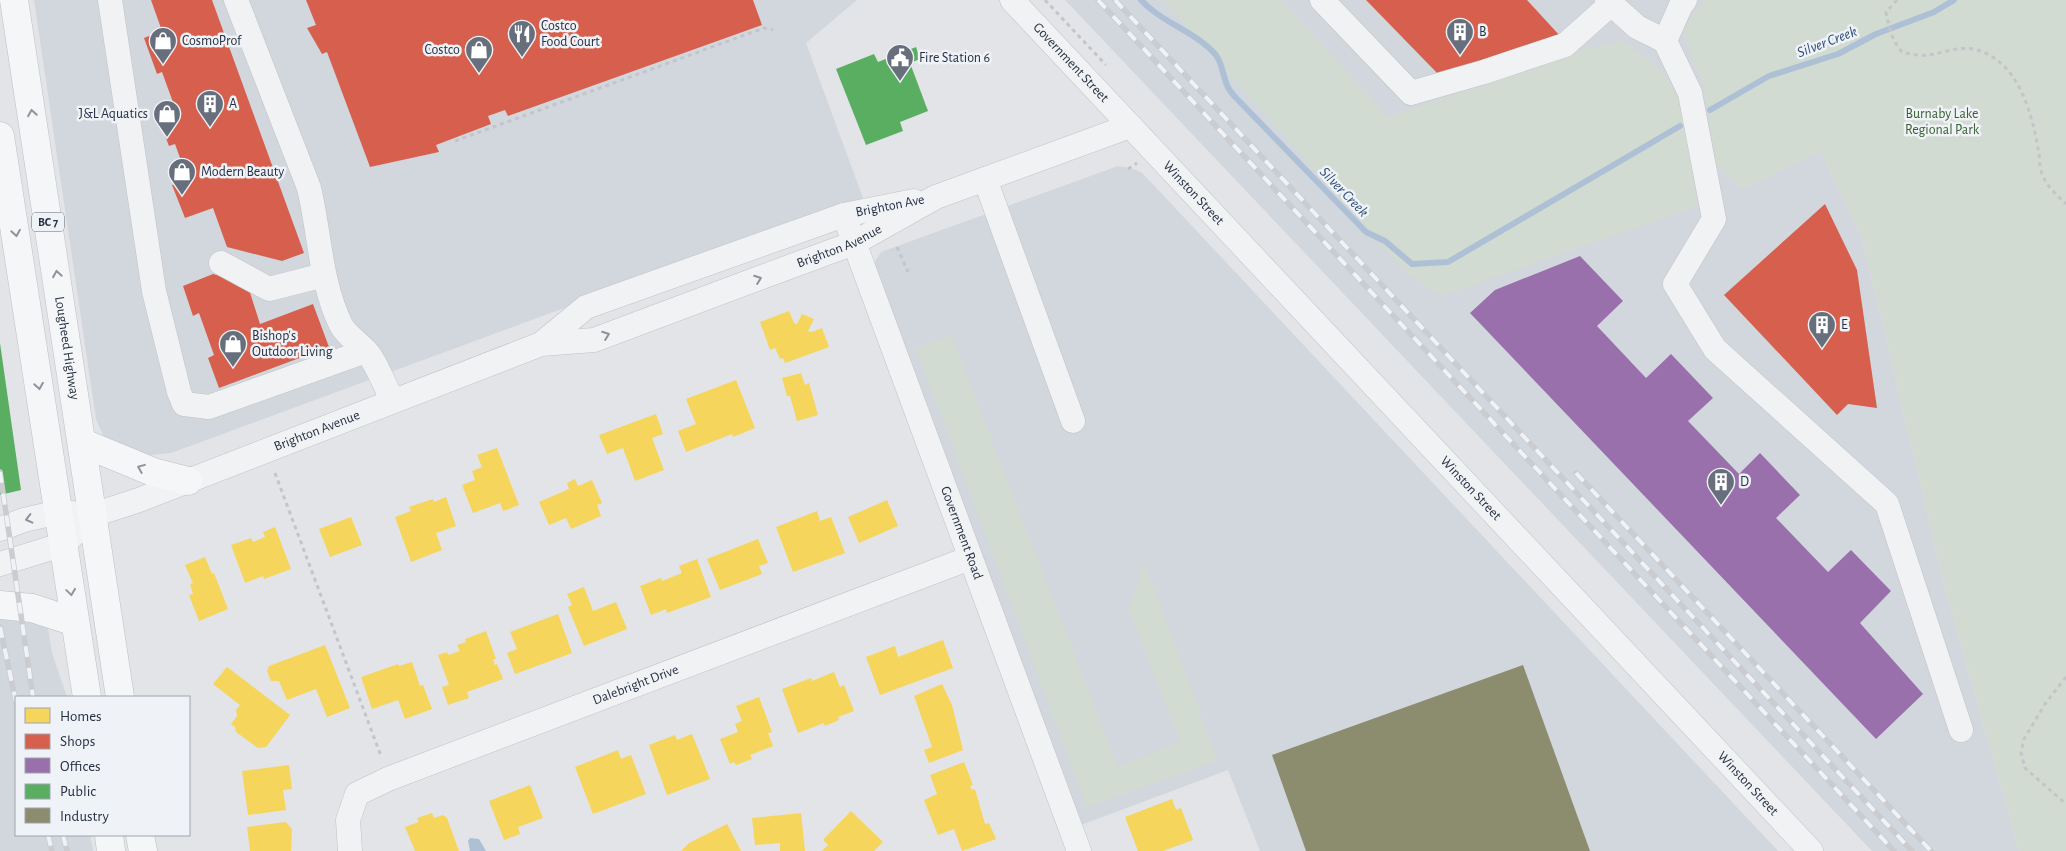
<svg xmlns="http://www.w3.org/2000/svg" width="2066" height="851" font-family="'Alegreya Sans',sans-serif">
	<rect width="100%" height="100%" fill="#e2e4e7"/>
	<!-- built -->
	<path fill="#d2d7de" d="M34 0H857L806 43 863 198 171 453 149 455 120 451 104 438 96 419Z
		M1065 0H1729L1821 151 1863 241 1945 588 2019 851H1872Z
		M1118 166 1130 168 1141 172 1148 179 1778 851H1260L1228 770 1081 825 872 266 881 252Z
		M0 614 47 622 52 653 67 697H16V835H90L93 851H0Z"/>
	<!-- green -->
	<path fill="#d2dbd1" d="M1163 0H1281L1388 117 1574 52 1620 41C1637 51 1662 67 1672 86 1689 119 1691 168 1698 206L1441 296 1409 275Z
		M1705 0H2066V851H2019L1945 588 1863 241 1821 151 1742 190 1716 164 1704 88 1682 29Z
		M951 335 1118 767 1180 742 1129 610 1144 561 1218 761 1087 807 916 348Z"/>
	<!-- water -->
	<path fill="#aec0d5" d="M470 838 479 839 486 851H470L468 841Z"/>
	<!-- homes -->
	<path fill="#f6d55c" d="M789 311 794 323 797 324 802 314 814 319 808 331 812 332 822 328 829 347 785 363 783 358 780 359 775 348 770 350 760 322Z
		M801 373 805 385 809 383 818 415 797 421 790 396H787L782 378Z
		M736 380 755 428 733 437 732 434 686 452 678 431 696 424 686 399Z
		M656 414 663 434 652 438 664 470 635 481 623 448 607 454 599 435Z
		M497 448 519 505 503 511 500 503 473 513 462 485 475 480 472 471 482 467 477 455Z
		M575 479 578 486 592 480 602 503 597 505 601 516 571 529 566 518 549 525 539 502 569 489 567 483Z
		M446 497 456 526 436 533 442 550 411 562 395 517 411 511 409 507 433 499 434 502Z
		M887 500 898 526 859 543 848 517Z
		M817 511 820 521 831 517 845 553 793 572 776 527Z
		M351 517 362 545 330 557 319 529Z
		M275 527 291 569 264 579 263 576 245 583 231 545 251 538 253 542 265 537 263 532Z
		M758 539 768 563 759 566 762 574 720 590 707 559Z
		M205 557 212 574 214 573 228 609 199 621 189 595 193 594 190 584 193 583 185 565Z
		M697 559 711 597 667 613 666 609 651 615 640 586 661 578 662 581 682 573 679 566Z
		M584 587 593 611 616 602 627 629 584 646 568 607 572 605 567 594Z
		M558 614 572 653 515 674 507 653 517 649 510 632Z
		M486 631 496 659 493 660 495 665 497 664 503 679 467 692 469 698 448 705 442 687 449 685 438 655 447 652 448 655 460 651 457 645 466 642 465 639Z
		M943 640 953 668 880 695 866 657 895 646 898 657Z
		M325 645 350 708 327 717 316 689 287 700 279 681H271L267 671 269 666Z
		M412 662 420 686 423 685 432 709 405 719 398 700 372 709 361 677 398 664 399 666Z
		M227 667 290 715 266 747 258 748 236 732 235 727 231 724 237 716 236 710 240 705 213 684Z
		M834 672 840 687 844 685 854 711 838 717 839 720 825 726 824 723 798 733 782 689 811 678 812 681Z
		M942 684 952 705 963 750 929 763 924 750 932 747 914 696Z
		M759 697 772 732 768 733 773 746 750 755 752 759 736 765 734 762 730 764 720 739 738 732 735 724 742 721 736 706Z
		M692 734 710 779 667 795 649 745 675 735 677 740Z
		M618 750 621 759 631 755 646 794 593 814 575 767Z
		M964 762 973 785 970 786 972 790 975 789 985 824 989 823 996 839 962 851 954 829 938 835 924 800 937 794 930 775Z
		M289 765 292 789 283 790 286 810 248 815 242 771Z
		M530 785 543 818 518 827 520 834 504 840 489 801Z
		M1172 799 1176 810 1181 808 1193 840 1163 851H1138L1125 817Z
		M851 811 883 842 874 851H822L828 845 823 840Z
		M432 813 434 818 443 815 447 818 459 851H415L405 827 419 822 417 818Z
		M801 813 805 851H780V843L755 845 752 818Z
		M286 822 292 829 291 851H250L247 827Z
		M727 824 741 851H681L689 843Z"/>
	<!-- shops -->
	<path fill="#d6604d" d="M151 0H212L304 253 282 261 227 247 213 208 185 218 172 185 188 180 175 144 169 146 156 112 174 105 162 72 157 74 144 38 162 31Z
		M306 0H753L762 25 508 116 505 110 488 116 491 124 436 145 439 152 370 167 327 52 322 54 307 28 316 25Z
		M1366 0H1527L1561 37 1439 75Z
		M1825 204 1857 270 1877 408 1848 404 1837 415 1724 295Z
		M213 274 247 283 260 324 313 304 329 347 219 388 208 358 214 355 199 313 193 316 183 286Z"/>
	<!-- offices -->
	<path fill="#9970ab" d="M1580 256 1623 301 1597 326 1646 378 1671 354 1713 398 1688 421 1739 474 1760 453 1800 495 1776 518 1828 572 1851 550 1891 591 1860 623 1923 694 1876 739 1470 313 1495 290Z"/>
	<!-- public -->
	<path fill="#5aae61" d="M916 47 920 59 910 63 928 111 900 122 903 131 866 145 836 69 874 54 878 62Z
		M0 343 21 490 0 495Z"/>
	<!-- industry -->
	<path fill="#8c8c6e" d="M1523 665 1590 851H1306L1272 755Z"/>
	<g fill="none" stroke-linecap="round" stroke-linejoin="round">
		<!-- stream -->
		<path stroke="#aec0d5" stroke-width="6" d="M1141 0C1162 23 1195 31 1216 55 1222 63 1223 76 1227 85 1229 91 1234 96 1238 100L1366 232 1385 241 1412 264 1448 262 1680 126
			M1710 110 1769 76 1838 54 1876 34 1934 12 1954 0"/>
		<defs>
			<g id="minor">
				<path d="M110 0 154 291 179 392 184 404 209 407 366 351"/>
				<path d="M236 0 309 188C320 234 320 282 341 325 347 337 362 344 370 356 379 369 385 386 392 400"/>
				<path id="s1" d="M1012 0 1811 851"/>
				<path d="M1322 0 1411 93 1484 72 1565 45 1611 4"/>
				<path d="M1607 0 1637 27 1665 41 1690 93 1714 219 1675 284 1715 349 1887 504 1961 730"/>
				<path d="M1665 41 1681 5 1685 0"/>
				<path d="M985 179 1073 421"/>
				<path id="s2" d="M844 215 1079 851"/>
				<path d="M221 263 269 289 324 275"/>
				<path d="M541 344 586 307 844 215 914 201"/>
				<path id="s3" d="M0 529 24 520 59 512 93 515 139 500 541 344 594 340 762 277 854 243 936 197 1130 126"/>
				<path d="M0 564 64 544 93 515"/>
				<path id="s4" d="M350 851 348 820 357 794 388 779 970 558"/>
			</g>
			<g id="major">
				<path id="s5" d="M14 0 120 697"/>
				<path d="M0 136 87 697"/>
				<path d="M83 443 153 472 188 481"/>
				<path d="M0 605 32 608 75 622"/>
				<path d="M109 835 111 851"/>
				<path d="M140 835 143 851"/>
			</g>
		</defs>
		<!-- minor casing -->
		<use href="#minor" stroke="#c0c2c5" stroke-width="25"/>
		<!-- major casing -->
		<use href="#major" stroke="#bdc1c5" stroke-width="29"/>
		<!-- path -->
		<path stroke="#c3c5ca" stroke-width="3" stroke-dasharray="4 4" stroke-linecap="butt" d="M1045 0 1106 65
			M1897 0 1886 12C1889 27 1892 41 1902 52 1910 54 1919 56 1928 55 1945 53 1960 45 1977 50 2018 62 2031 110 2038 148 2040 156 2039 166 2042 174 2047 187 2057 195 2066 204
			M455 141 764 28 773 30
			M1128 169 1137 163
			M897 247 908 272
			M275 473 381 756
			M2066 677 2045 704 2024 739 2021 753 2025 768 2066 804"/>
		<!-- minor -->
		<use href="#minor" stroke="#f1f2f4" stroke-width="24"/>
		<!-- major -->
		<use href="#major" stroke="#f5f6f7" stroke-width="28"/>
		<defs>
			<path id="rail" d="M1098 0 1894 851
				M1115 0 1912 851
				M0 472 33 697
				M1576 473 1931 851
				M0 627 16 702
				M48 835 52 851
				M63 835 67 851"/>
		</defs>
		<!-- rail casing -->
		<use href="#rail" stroke="#cacccf" stroke-width="5.5"/>
		<!-- rail -->
		<use href="#rail" stroke="#eff2f7" stroke-width="4" stroke-dasharray="11" stroke-linecap="butt"/>
	</g>
	<!-- one-way arrows -->
	<defs><path id="oneway-chevron" d="M-2-3.5L2.5 0L-2 3.5" fill="none" stroke-width="1.6" stroke-linecap="round" stroke-linejoin="round" transform="scale(1.25)"/></defs>
	<g stroke="#8e939d">
		<use href="#oneway-chevron" transform="translate(32 113) rotate(-99)"/>
		<use href="#oneway-chevron" transform="translate(16 233) rotate(81)"/>
		<use href="#oneway-chevron" transform="translate(57 274) rotate(-99)"/>
		<use href="#oneway-chevron" transform="translate(39 386) rotate(81)"/>
		<use href="#oneway-chevron" transform="translate(141 468) rotate(-158)"/>
		<use href="#oneway-chevron" transform="translate(71 592) rotate(82)"/>
	</g>
	<g stroke="#8c919c">
		<use href="#oneway-chevron" transform="translate(758 279) rotate(-20)"/>
		<use href="#oneway-chevron" transform="translate(606 335) rotate(-20)"/>
		<use href="#oneway-chevron" transform="translate(29 519) rotate(166)"/>
	</g>
	<!-- icons -->
	<defs>
		<symbol id="building-pin" viewBox="-11 -11 22 30"><path d="M0 17L-7.5 6A9.5 9.5 0 1 1 7.5 6Z" fill="#686f7c" stroke="#eff2f7"/><path d="M-4-6H4V6H1V3H-1V6H-4ZM-2.5-4.3h1.7v1.8h-1.7ZM.8-4.3h1.7v1.8H.8ZM-2.5-1h1.7V.8h-1.7ZM.8-1h1.7V.8H.8Z" fill="#fff"/></symbol>
		<symbol id="restaurant-pin" viewBox="-11 -11 22 30"><path d="M0 17L-7.5 6A9.5 9.5 0 1 1 7.5 6Z" fill="#686f7c" stroke="#eff2f7"/><path d="M-5-6h1v4h1v-4h1v4h1v-4h1v5L-1.5 .5V6h-2V.5L-5-1ZM5-6V6H3V1.5H1.5Q1.5-4 5-6Z" fill="#fff"/></symbol>
		<symbol id="shop-pin" viewBox="-11 -11 22 30"><path d="M0 17L-7.5 6A9.5 9.5 0 1 1 7.5 6Z" fill="#686f7c" stroke="#eff2f7"/><path d="M-5-2.5h2.3a2.7 3.5 0 0 1 5.4 0H5L5.5 6h-11ZM-1.5-2.5h3a1.5 2.3 0 0 0-3 0Z" fill="#fff"/></symbol>
		<symbol id="civic-pin" viewBox="-11 -11 22 30"><path d="M0 17L-7.5 6A9.5 9.5 0 1 1 7.5 6Z" fill="#686f7c" stroke="#eff2f7"/><path d="M-.6-6.5H3V-4.5H.6V-3L4-1V1h2V6H-6V1h2V-1L-.6-3ZM-1.2 2.5V6h2.4V2.5Z" fill="#fff"/></symbol>
	</defs>
	<g fill-rule="evenodd">
		<use href="#building-pin" x="1444" y="16" width="32" height="43"/>
		<use href="#restaurant-pin" x="506" y="18" width="32" height="43"/>
		<use href="#shop-pin" x="147" y="25" width="32" height="43"/>
		<use href="#shop-pin" x="463" y="34" width="32" height="43"/>
		<use href="#civic-pin" x="884" y="42" width="32" height="43"/>
		<use href="#building-pin" x="194" y="88" width="32" height="43"/>
		<use href="#shop-pin" x="151" y="98" width="32" height="43"/>
		<use href="#shop-pin" x="166" y="156" width="32" height="43"/>
		<use href="#building-pin" x="1806" y="309" width="32" height="43"/>
		<use href="#shop-pin" x="217" y="328" width="32" height="43"/>
		<use href="#building-pin" x="1705" y="466" width="32" height="43"/>
	</g>
	<g text-anchor="middle" dominant-baseline="central" stroke-width="5" stroke-linejoin="round" paint-order="stroke">
		<!-- shield labels -->
		<rect fill="#eff2f7" stroke="#626a79" stroke-width="1" x="32" y="212.5" width="32" height="19" rx="4"/>
		<g font-size="12" font-weight="bold" fill="#263043">
			<text x="48" y="222">BC 7</text>
		</g>
		<!-- poi labels -->
		<g font-size="14" fill="#263043" stroke="#eff2f7" text-anchor="start">
			<text x="541" y="26">Costco<tspan x="541" dy="16">Food Court</tspan></text>
			<text x="1479" y="32">B</text>
			<text x="182" y="41">CosmoProf</text>
			<text x="460" y="50" text-anchor="end">Costco</text>
			<text x="919" y="58">Fire Station 6</text>
			<text x="229" y="104">A</text>
			<text x="148" y="114" text-anchor="end">J&amp;L Aquatics</text>
			<text x="201" y="172">Modern Beauty</text>
			<text x="1841" y="325">E</text>
			<text x="252" y="336">Bishop's<tspan x="252" dy="16">Outdoor Living</tspan></text>
			<text x="1740" y="482">D</text>
		</g>
		<!-- street labels -->
		<g font-size="14" fill="#263043" stroke="#eff2f7">
			<text stroke="none"><textPath href="#s1" startOffset="86">Government Street</textPath></text>
			<text stroke="none"><textPath href="#s1" startOffset="265">Winston Street</textPath></text>
			<text transform="translate(890 206) rotate(-11)">Brighton Ave</text>
			<text stroke="none"><textPath href="#s3" startOffset="891">Brighton Avenue</textPath></text>
			<text stroke="none"><textPath href="#s5" startOffset="352">Lougheed Highway</textPath></text>
			<text stroke="none"><textPath href="#s3" startOffset="335">Brighton Avenue</textPath></text>
			<text stroke="none"><textPath href="#s1" startOffset="670">Winston Street</textPath></text>
			<text stroke="none"><textPath href="#s2" startOffset="339">Government Road</textPath></text>
			<text stroke="none"><textPath href="#s4" startOffset="358">Dalebright Drive</textPath></text>
			<text stroke="none"><textPath href="#s1" startOffset="1075">Winston Street</textPath></text>
		</g>
		<!-- park labels -->
		<g font-size="14" fill="#3a6032" stroke="#eff2f7">
			<text x="1942" y="114">Burnaby Lake<tspan x="1942" dy="16">Regional Park</tspan></text>
		</g>
		<!-- water labels -->
		<g font-size="15" font-style="italic" fill="#2d4e7a" stroke="#eff2f7">
			<text transform="translate(1827 42) rotate(-21)">Silver Creek</text>
			<text transform="translate(1344 192) rotate(46)">Silver Creek</text>
		</g>
	</g>
	<!-- legend -->
	<rect x="15" y="696" width="175" height="140" fill="#eff2f7" stroke="#9fa4af"/>
	<rect x="25" y="708" width="25" height="15" fill="#f6d55c" stroke="#9fa4af"/>
	<text x="60" y="721" font-size="15" fill="#263043">Homes</text>
	<rect x="25" y="734" width="25" height="15" fill="#d6604d" stroke="#9fa4af"/>
	<text x="60" y="746" font-size="15" fill="#263043">Shops</text>
	<rect x="25" y="758" width="25" height="15" fill="#9970ab" stroke="#9fa4af"/>
	<text x="60" y="771" font-size="15" fill="#263043">Offices</text>
	<rect x="25" y="784" width="25" height="15" fill="#5aae61" stroke="#9fa4af"/>
	<text x="60" y="796" font-size="15" fill="#263043">Public</text>
	<rect x="25" y="808" width="25" height="15" fill="#8c8c6e" stroke="#9fa4af"/>
	<text x="60" y="821" font-size="15" fill="#263043">Industry</text>
</svg>
